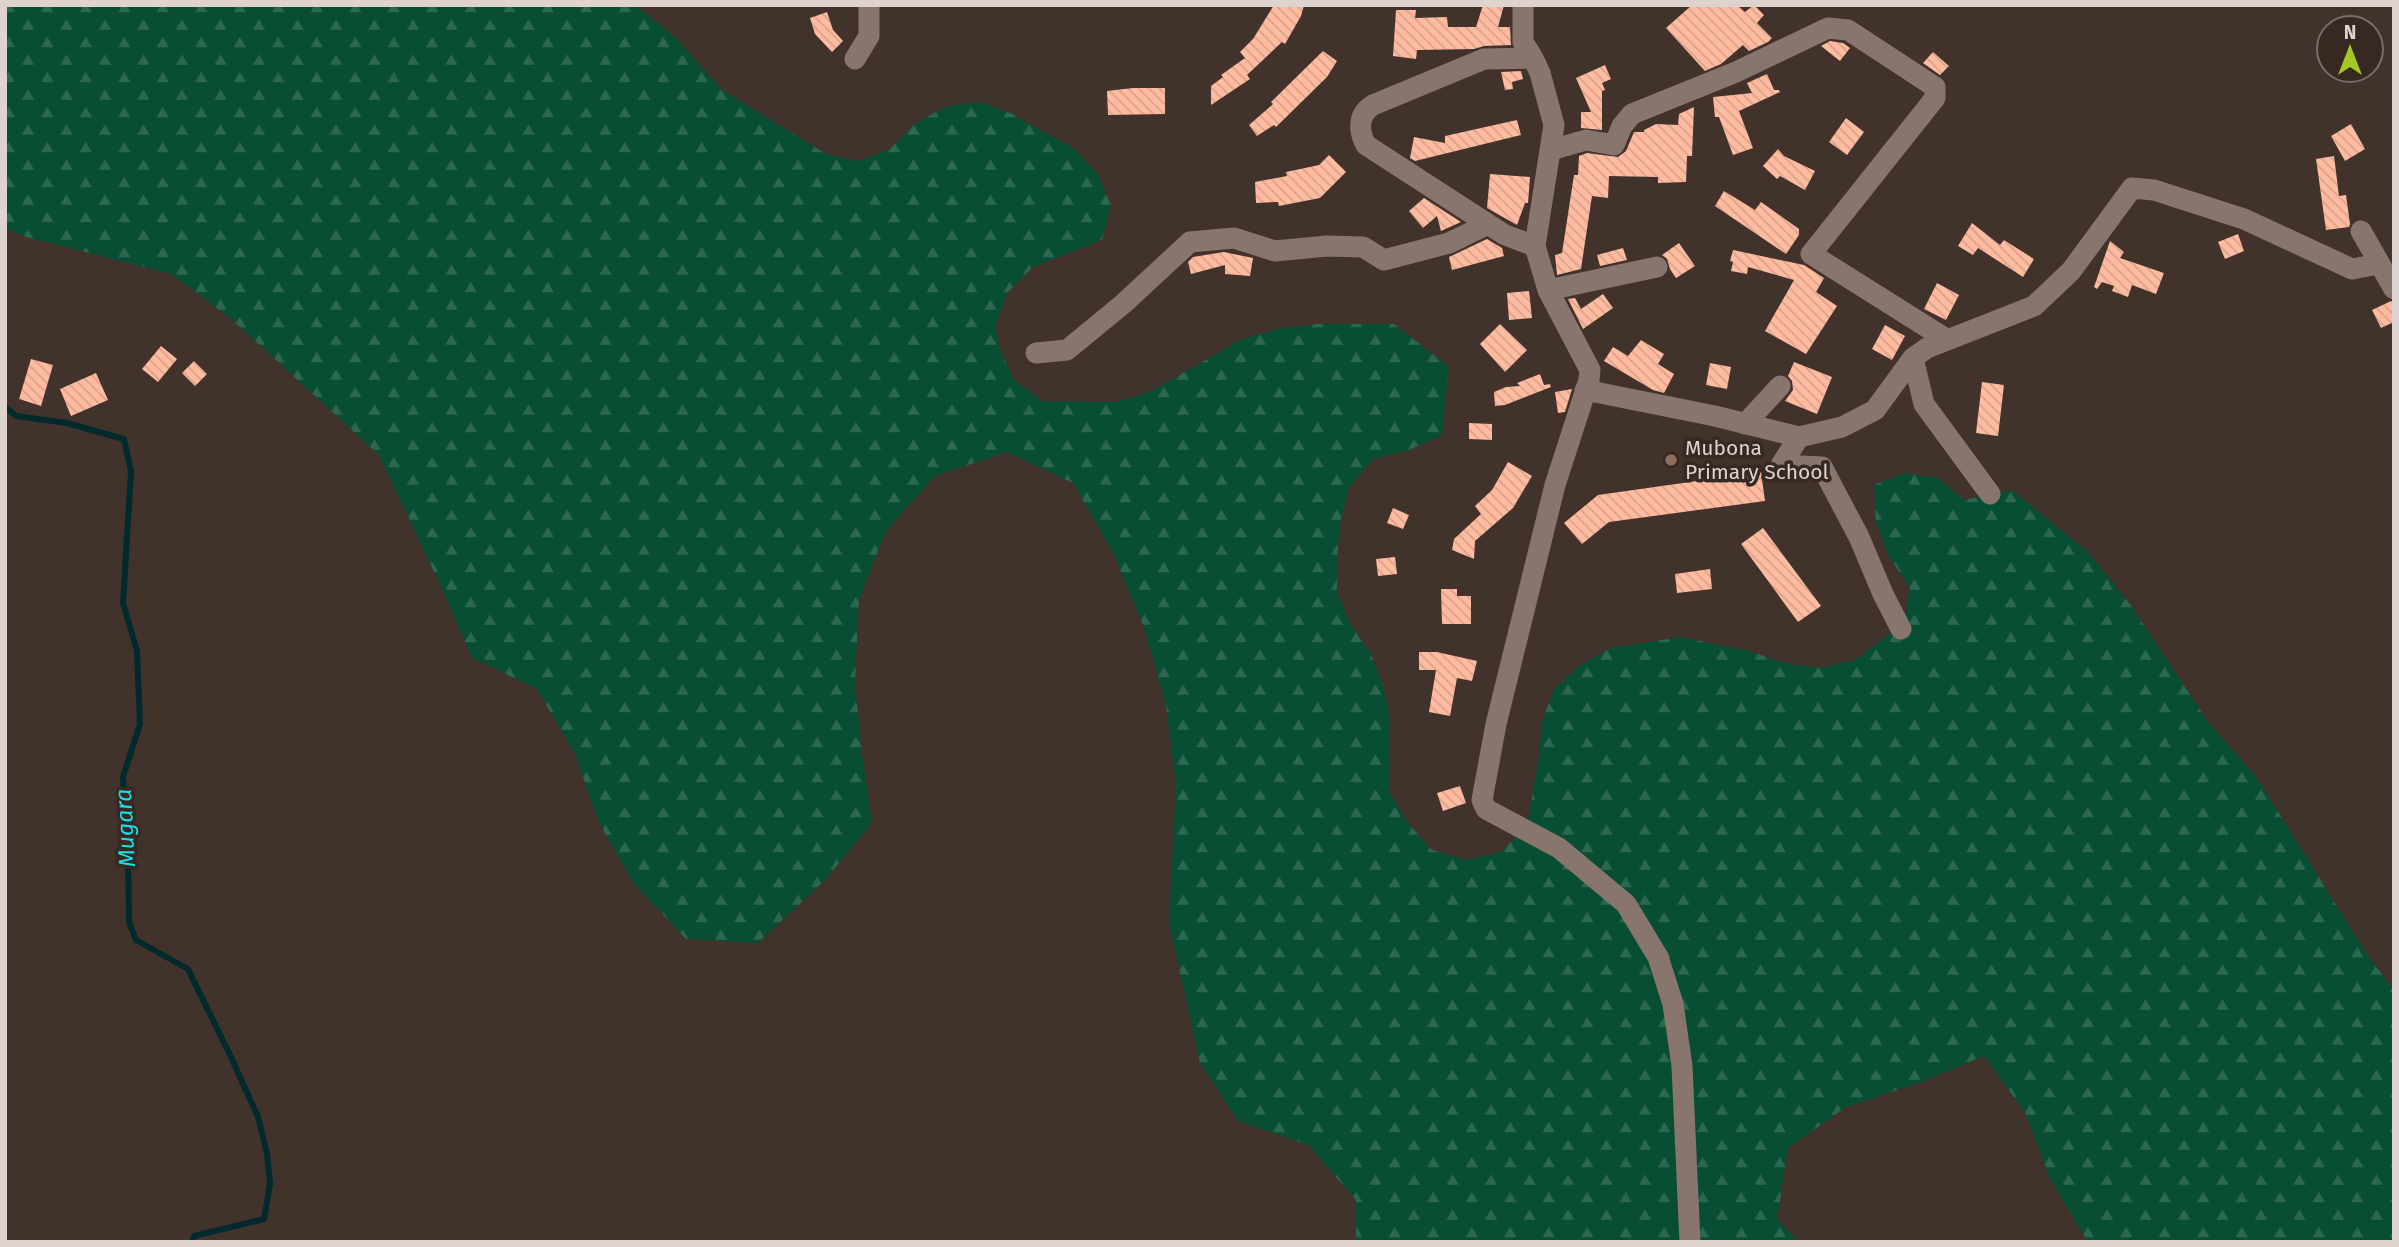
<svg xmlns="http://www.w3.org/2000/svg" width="2399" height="1247" font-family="'Fira Sans',sans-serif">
	<defs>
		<pattern id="forest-firs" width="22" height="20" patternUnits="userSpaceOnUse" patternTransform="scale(1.75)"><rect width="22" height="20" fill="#084e33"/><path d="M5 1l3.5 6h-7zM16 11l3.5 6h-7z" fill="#2c6750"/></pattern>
		<pattern id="building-back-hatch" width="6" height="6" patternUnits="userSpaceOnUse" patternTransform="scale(1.75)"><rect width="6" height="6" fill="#ffbba0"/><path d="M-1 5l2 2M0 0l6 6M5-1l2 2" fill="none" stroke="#d9a28c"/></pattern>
	</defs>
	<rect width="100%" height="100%" fill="#42322c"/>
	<!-- forest -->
	<path fill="url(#forest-firs)" d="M5 5H635L675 37 722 90 826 154 859 161 890 149 916 123 947 106 981 102 1012 114 1073 148 1097 173 1111 205 1102 240 1033 267 1007 293 995 327 1000 349 1014 380 1043 401 1116 402 1150 392 1242 339 1278 329 1318 324H1394L1449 367 1442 435 1409 450 1373 459 1349 488 1340 524 1337 558V593L1351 625 1371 654 1384 687 1390 722V794L1408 823 1432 850 1466 860 1501 852 1527 826 1539 756 1542 722 1554 689 1580 665 1611 648 1680 637 1749 651 1784 663 1820 668 1855 660 1905 622 1910 588 1889 557 1876 521 1874 485 1905 473 1938 478 1964 500 2012 490 2088 552 2129 603 2209 723 2257 778 2368 956 2394 990V1242H2088L2050 1179 2026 1114 1984 1056 1919 1083 1846 1107 1788 1148 1777 1220 1799 1242H1356V1200L1308 1145 1238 1121 1200 1063 1169 922 1176 785 1166 706 1145 630 1114 555 1073 483 1007 452 935 476 886 531 859 600 855 682 862 754 872 823 824 881 758 943 686 939 634 884 599 823 575 754 537 689 472 658 444 593 379 455 230 318 171 274 23 236 5 228Z"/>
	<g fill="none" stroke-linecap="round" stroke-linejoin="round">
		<!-- stream -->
		<path stroke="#002a2c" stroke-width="6" d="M5 407 16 416 67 423 124 439 131 472 123 603 137 651 140 724 123 777 128 848 129 922 136 940 188 969 230 1055 258 1117 267 1153 270 1184 264 1219 194 1236 192 1242"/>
	</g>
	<!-- building -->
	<path fill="url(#building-back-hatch)" d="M1274 5H1304L1301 16 1285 44 1282 42 1247 75 1250 79 1211 105V86L1223 77 1221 75 1245 58 1240 52 1253 39Z
		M1483 5H1504L1498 27H1510L1511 45 1484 46 1474 49 1417 50 1416 59 1393 56 1396 10H1416L1415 18 1447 17 1448 27H1476Z
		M1692 5H1737L1745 12 1754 5 1764 15 1757 23 1772 38 1768 42 1749 51 1743 45 1721 64 1705 71 1666 28Z
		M827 12 833 30 843 41 832 52 815 34 810 18Z
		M1830 41 1843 43 1850 48 1840 61 1821 46Z
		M1323 51 1337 61 1327 77 1276 127 1274 125 1257 136 1249 125 1273 104 1271 102Z
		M1933 52 1949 66 1940 75 1923 63Z
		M1605 65 1611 79 1602 83 1605 90 1602 91V130L1581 128V112H1591L1576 78Z
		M1521 71 1523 79 1512 82 1513 89 1505 90 1501 72Z
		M1767 74 1774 90H1779L1780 92 1739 111 1753 148 1733 155 1719 117H1715L1713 97 1752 93 1747 83Z
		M1133 88H1165V114L1108 115 1107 91Z
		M1694 107 1692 156H1687L1686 182 1658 183V177L1609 176 1608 198 1592 196 1581 269 1557 275 1555 255 1562 253 1574 175H1578L1579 156 1587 153 1618 157 1626 151 1634 132H1644V130L1656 124 1678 125 1679 114Z
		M1846 118 1864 132 1847 155 1829 142Z
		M1517 120 1521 135 1415 161 1410 158 1414 137 1445 143V136Z
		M2351 124 2365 149 2345 161 2331 136Z
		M1778 149 1784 156 1815 171 1805 190 1780 176 1777 179 1763 166Z
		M1329 155 1346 172 1320 198 1279 206 1278 202 1256 203 1255 182 1287 176 1286 172 1319 165Z
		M2334 156 2339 196 2346 195 2350 224 2349 227 2326 230 2316 159Z
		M1490 174 1530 177 1528 203H1525L1517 225 1487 208Z
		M1724 191 1755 210 1761 202 1799 229V235L1786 254 1715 206Z
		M1424 198 1461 222 1441 231 1437 216 1423 228 1409 211Z
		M1972 223 2000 245 2004 240 2034 259 2023 277 1978 248 1973 255 1958 246Z
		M2238 234 2244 251 2225 259 2218 242Z
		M1487 239 1502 248 1504 256 1452 270 1449 257Z
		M2110 241 2124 252 2120 258 2164 273 2156 294 2132 285 2128 297 2112 291 2114 286 2102 282 2097 289 2094 287Z
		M1679 243 1695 266 1676 278 1670 269 1667 259 1662 255Z
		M1623 248 1627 260 1600 266 1597 255Z
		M1733 250 1804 265 1824 278 1816 292 1837 306 1806 354 1765 331 1794 280 1748 267 1747 274 1731 271 1733 262 1730 261Z
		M1224 252 1253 258 1250 276 1225 274V265L1191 274 1188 262 1193 257Z
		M1937 283 1959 295 1946 320 1924 309Z
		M1529 291 1532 318 1509 320 1507 293Z
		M1603 294 1613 308 1583 329 1568 299 1575 298 1581 309Z
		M2391 301 2394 302V322L2381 328 2372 310Z
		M1500 324 1527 350 1505 372 1480 344Z
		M1885 325 1905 336 1892 360 1872 349Z
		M1641 340 1664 354 1658 364 1674 374 1664 393 1653 390 1604 361 1613 347 1628 356Z
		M161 346 177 359 158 382 142 369Z
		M31 359 53 365 41 406 19 399Z
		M194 361 207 374 195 386 182 373Z
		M1794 362 1832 377 1817 414 1785 401 1793 390 1792 381 1788 376Z
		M1710 363 1731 367 1727 389 1706 385Z
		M96 373 108 400 71 416 60 389Z
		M1540 374 1544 385 1550 384 1551 387 1505 405 1495 406 1494 392 1506 387 1520 386 1517 383Z
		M1982 382 2004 385 1998 436 1976 433Z
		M1572 389 1565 412 1558 413 1555 392Z
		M1469 423 1492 424V440L1469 439Z
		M1508 462 1532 476 1513 508 1475 541 1474 559 1452 550 1454 539 1481 514 1475 506 1492 490Z
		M1761 472 1765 501 1609 522 1582 544 1564 523 1598 495Z
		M1393 508 1409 515 1403 529 1387 523Z
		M1763 528 1821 606 1798 622 1741 544Z
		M1395 557 1397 574 1378 576 1376 559Z
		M1710 569 1712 589 1677 593 1675 574Z
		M1441 589H1457V596H1471V624H1442Z
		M1419 652H1437L1477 661 1472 681 1457 678 1450 716 1429 712 1436 670H1419Z
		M1460 786 1466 803 1443 811 1437 793Z"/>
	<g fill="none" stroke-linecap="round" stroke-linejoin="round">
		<!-- minor -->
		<path stroke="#88756e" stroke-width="21" d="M1523 5V42L1533 58 1540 73 1554 125 1535 246 1548 290 1590 370 1589 380 1555 485 1496 724 1482 800 1486 809 1559 848 1626 904 1658 957 1673 1004 1682 1066 1690 1242
			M1533 58 1484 59 1373 105C1358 114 1358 130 1366 145L1505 235 1535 246
			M855 59 869 36V5
			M1551 150 1586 140 1614 145 1622 126 1632 114 1736 72 1828 28 1848 30 1935 87V98L1811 254 1946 339
			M2361 231 2394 289
			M1548 290 1657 267
			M1036 353 1067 350 1123 304 1190 242 1234 238 1275 251 1327 246 1363 247 1384 260 1449 243 1488 224
			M1913 358 1924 404 1990 494
			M1585 390 1715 416 1799 437 1842 427 1875 410 1913 358 1927 348 2034 306 2071 271 2132 188 2154 190 2244 219 2352 269 2379 264
			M1745 424 1780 386
			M1799 437 1781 465 1822 467 1859 537 1883 594 1901 629"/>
	</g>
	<!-- markers -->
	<circle fill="#8d6e63" stroke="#372822" stroke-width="2.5" cx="1671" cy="460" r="7"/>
	<g text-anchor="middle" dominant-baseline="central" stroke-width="7" stroke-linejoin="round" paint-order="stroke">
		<!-- poi labels -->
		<g font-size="21" fill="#ded3cf" stroke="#372822" text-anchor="start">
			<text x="1685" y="448">Mubona<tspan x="1685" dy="24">Primary School</tspan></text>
		</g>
		<!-- water labels -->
		<g font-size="23" font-style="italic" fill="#16e1eb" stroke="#372822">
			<text transform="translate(125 828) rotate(-93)">Mugara</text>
		</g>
	</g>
	<!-- border -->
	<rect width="2399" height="1247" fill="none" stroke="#ded3cf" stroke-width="14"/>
	<!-- north arrow -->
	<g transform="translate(2350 49)"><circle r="33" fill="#372822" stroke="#7a6c67" stroke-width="2"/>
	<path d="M0-5L12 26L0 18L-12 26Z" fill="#a4c824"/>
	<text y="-10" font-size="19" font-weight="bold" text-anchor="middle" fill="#ded3cf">N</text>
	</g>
</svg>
